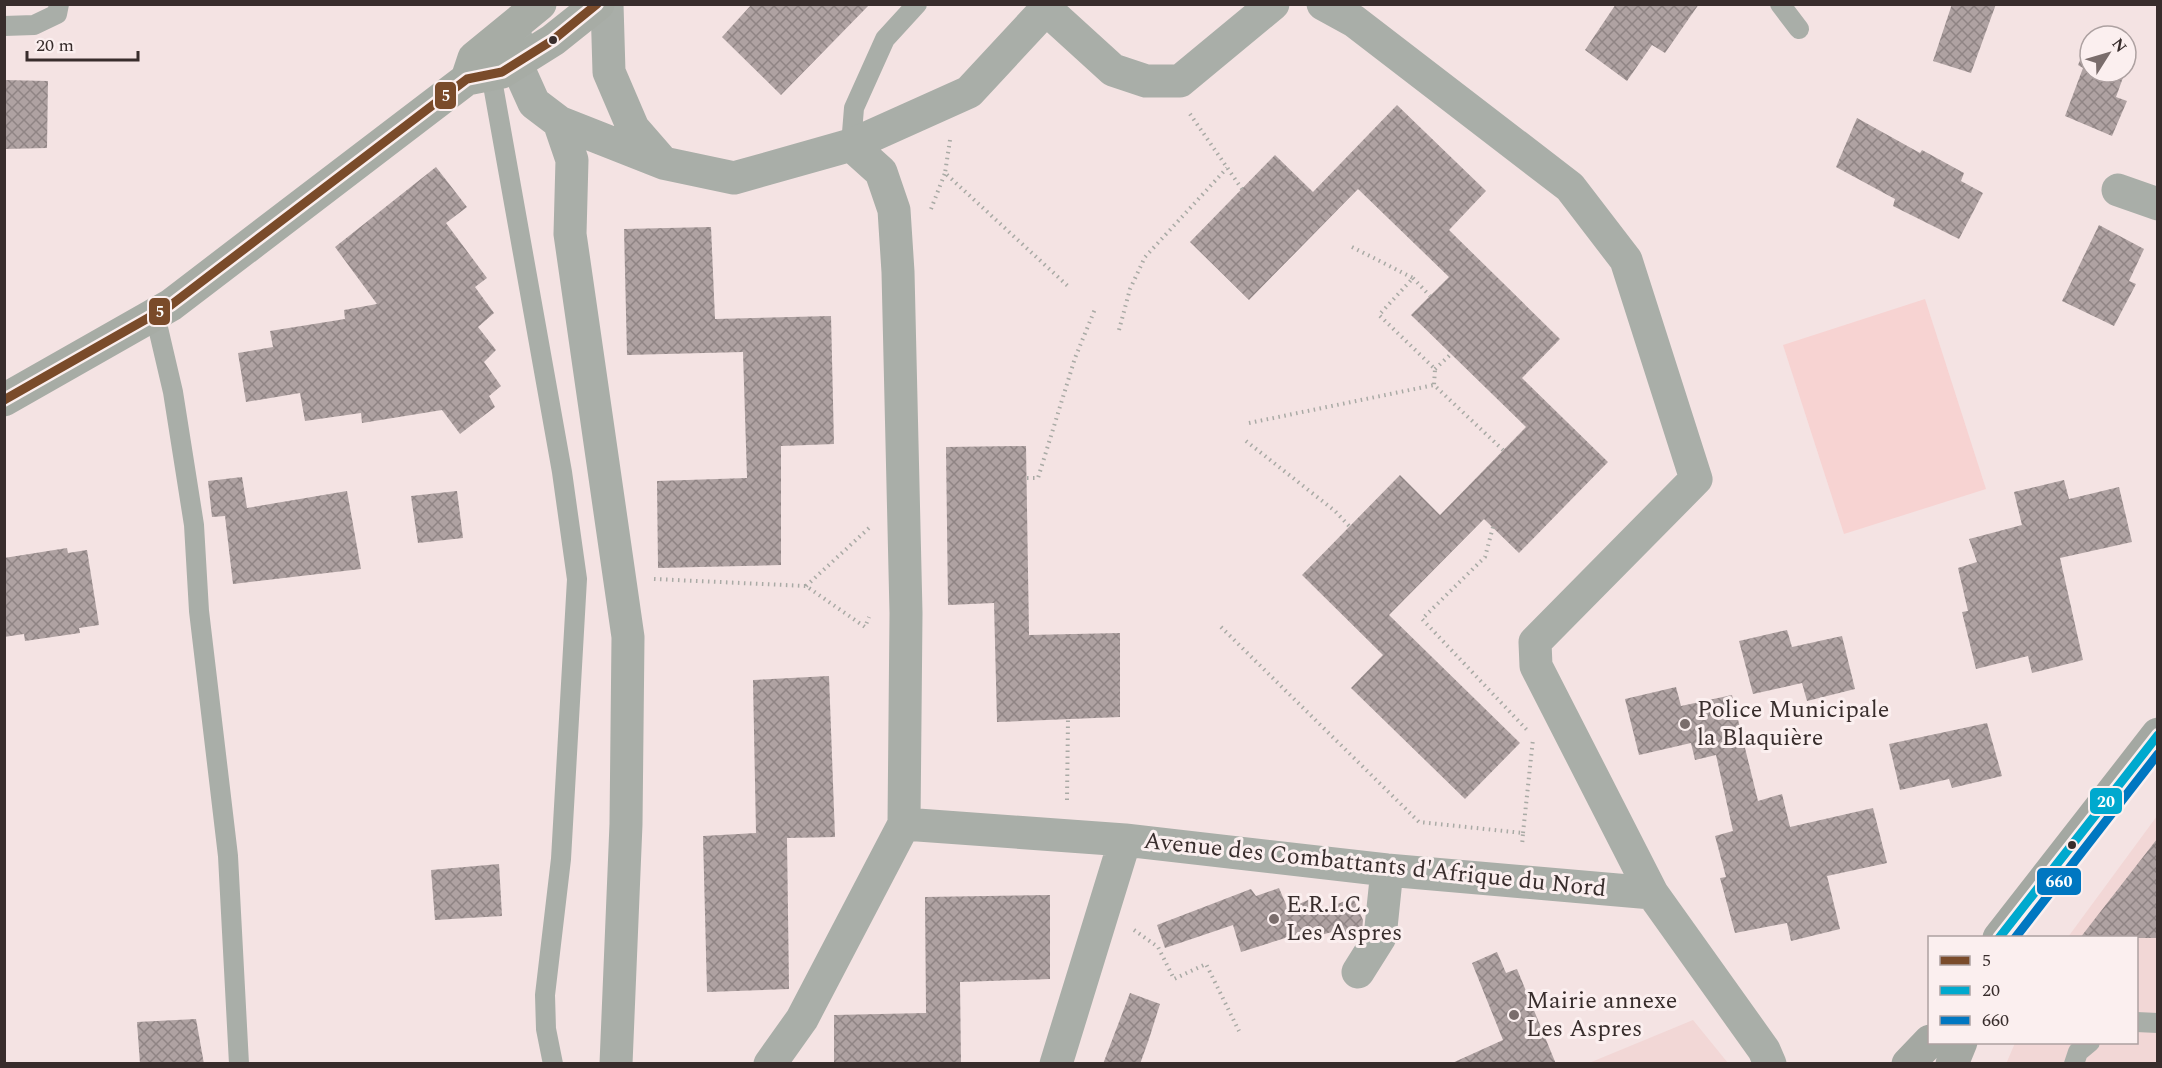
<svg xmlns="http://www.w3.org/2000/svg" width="2162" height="1068" font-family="Spectral,serif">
	<defs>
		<pattern id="building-cross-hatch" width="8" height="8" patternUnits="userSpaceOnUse" patternTransform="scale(1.5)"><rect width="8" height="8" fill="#afa2a2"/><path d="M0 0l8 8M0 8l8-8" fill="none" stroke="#8f8484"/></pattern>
	</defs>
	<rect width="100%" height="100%" fill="#f4e3e3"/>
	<!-- built -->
	<path fill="#f2d7d6" d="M2157 816V1063L2006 1064 2015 1043 2136 1042V938L2068 937Z
		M1693 1020 1728 1063H1589Z"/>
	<!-- green -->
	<path fill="#f7d3d2" d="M1925 299 1986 489 1844 534 1783 345Z"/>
	<!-- building -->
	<path fill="url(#building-cross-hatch)" d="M752 4H870L781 95 722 37Z
		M1616 4H1699L1665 53 1652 45 1627 81 1585 50Z
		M1952 4H1996L1971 73 1933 61Z
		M2090 36V72H2125L2116 97 2127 101 2112 136 2065 116 2083 68 2078 65Z
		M2126 44 2135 48 2126 71Z
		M4 80 48 81 47 148 4 149Z
		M1397 105 1486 191 1449 230 1560 339 1522 378 1608 462 1519 553 1484 519 1389 615 1520 743 1465 799 1351 688 1383 655 1302 575 1400 475 1440 515 1526 427 1411 315 1449 277 1358 189 1249 300 1190 242 1275 155 1313 192Z
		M1857 118 1920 153 1922 150 1964 173 1961 181 1983 193 1959 239 1893 206 1895 199 1836 167Z
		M436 167 467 207 446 223 487 278 475 287 494 313 478 327 496 350 484 362 501 386 489 396 495 407 460 434 442 410 362 423 361 413 305 421 300 393 246 402 238 353 273 347 270 331 345 319 344 310 377 304 335 247Z
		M2099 225 2144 249 2129 281 2136 284 2114 326 2062 301Z
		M711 227 715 319 831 316 834 444 781 446V565L658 568 657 481 747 478 743 352 627 355 624 229Z
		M1026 446 1029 635 1120 633V717L997 722 994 603 948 605 946 447Z
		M242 477 247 508 347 491 361 569 233 584 225 516 212 517 208 481Z
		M2064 480 2069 499 2119 487 2132 542 2060 558 2083 660 2032 673 2028 656 1976 669 1962 612 1968 611 1958 568 1977 562 1969 539 2022 525 2014 492Z
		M457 491 463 538 418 543 411 496Z
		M67 548 68 553 87 550 99 625 79 628 80 633 25 641 24 634 4 637V558Z
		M1787 630 1792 647 1842 636 1855 689 1807 701 1802 683 1753 694 1739 641Z
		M829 676 835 837 787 838 789 989 707 992 703 836 756 833 753 680Z
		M1676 687 1681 706 1732 695 1758 801 1782 794 1790 827 1873 808 1887 863 1827 876 1840 929 1791 941 1787 923 1735 933 1720 878 1726 877 1715 836 1733 831 1716 755 1695 760 1691 743 1639 755 1625 699Z
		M1987 723 2002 776 1952 788 1949 779 1900 790 1889 744Z
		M2157 839V938H2080Z
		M499 864 502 916 435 920 431 870Z
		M1279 888 1288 909 1317 896 1324 909 1353 898 1363 920 1362 931 1336 941 1332 932 1302 940 1298 934 1241 952 1233 925 1165 948 1157 925 1251 889 1256 896Z
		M1050 895V979L960 982 961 1064H834V1015L926 1013 925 897Z
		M1497 952 1506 973 1517 969 1556 1064H1450L1503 1040 1472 963Z
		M1130 993 1160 1004 1149 1039 1140 1064H1103Z
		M196 1019 204 1064H140L137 1022Z"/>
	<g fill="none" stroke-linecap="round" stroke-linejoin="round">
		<!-- path -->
		<path stroke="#a9aaa5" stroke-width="4" stroke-dasharray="1.5 4.5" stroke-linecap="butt" d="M1190 114 1242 189
			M950 140 945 173 1070 288
			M931 209 945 173
			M1352 247 1413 278 1379 315 1435 369 1434 385 1503 450
			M1413 278 1430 296
			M1119 330 1130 289 1145 257 1227 168
			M1435 369 1451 354
			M1249 423 1434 385
			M1246 441 1335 511 1350 527
			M1027 478H1038L1075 358 1095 309
			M1493 527 1485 557 1422 619 1527 730
			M654 579 806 586 865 627 869 617
			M806 586 869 528
			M1221 627 1419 822 1523 833 1522 846
			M1067 800 1068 719
			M1523 833 1533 739
			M1134 930 1158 947 1174 979 1206 964 1239 1031"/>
		<!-- lane -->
		<path stroke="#a9aea8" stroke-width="20" d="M1780 4 1799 29
			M4 26 34 25 57 14 59 4
			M491 74 562 472 577 579 561 859 545 995 546 1029 553 1064
			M851 145 854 108 885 39 917 4
			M155 315 173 392 194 525 199 611 228 856 239 1064
			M2136 1022 2158 1023
			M2074 1064 2078 1052 2090 1042"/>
		<!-- street -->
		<path stroke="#a9aea8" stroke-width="33" d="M607 4 609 72 633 128 660 159
			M1323 4 1354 21 1570 187 1626 260 1696 479 1535 642 1536 666 1652 893
			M516 38 514 42 516 63 534 103 559 122 572 160 570 234 628 637 626 824 616 1064
			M559 122 663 163 734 178 851 145 969 92 1046 9 1113 70 1146 81H1180L1273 4
			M2118 190 2158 204
			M904 824 1125 840 1387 870 1652 893 1764 1050 1770 1064
			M1358 972 1380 937 1387 870
			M770 1064 802 1019 904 824 906 613 898 272 894 210 881 172 851 145
			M1056 1064 1125 840"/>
		<!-- secondary -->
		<path stroke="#a7aca5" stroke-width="33" d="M467 79 474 58 540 4
			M4 400 171 305 467 79 502 72 553 40 598 4"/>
		<!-- primary -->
		<path stroke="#a4a8a2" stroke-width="33" d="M1999 938 2158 734
			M1908 1064 1930 1041
			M1952 1064 1961 1042"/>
		<defs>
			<path id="bus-1" d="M4 400 171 305 467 79 502 72 553 40 597 4"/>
			<path id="bus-2" d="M1999 938 2158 735"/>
			<path id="bus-3" d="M2015 938 2158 754"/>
		</defs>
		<!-- bus-1 casing -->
		<use href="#bus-1" stroke="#fbefef" stroke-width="14"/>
		<!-- bus-2 casing -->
		<use href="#bus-2" stroke="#fbefef" stroke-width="14"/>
		<!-- bus-3 casing -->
		<use href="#bus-3" stroke="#fbefef" stroke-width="14"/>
		<!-- bus-1 -->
		<use href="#bus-1" stroke="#7a4b2a" stroke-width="9"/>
		<!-- bus-2 -->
		<use href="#bus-2" stroke="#00a9ce" stroke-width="9"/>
		<!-- bus-3 -->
		<use href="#bus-3" stroke="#0077c1" stroke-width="9"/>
	</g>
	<!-- markers -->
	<g fill="#382d2c" stroke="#fbefef" stroke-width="2">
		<circle cx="553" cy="40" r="5"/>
		<circle cx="2072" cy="845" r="5"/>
	</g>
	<g fill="#7a6d6c" stroke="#fbefef" stroke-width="2">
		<circle cx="1685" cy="724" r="6"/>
		<circle cx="1274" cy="919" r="6"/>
		<circle cx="1514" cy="1015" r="6"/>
	</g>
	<g text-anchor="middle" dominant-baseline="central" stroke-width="6" stroke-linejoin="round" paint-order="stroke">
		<!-- poi labels -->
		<g font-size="24" fill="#382d2c" stroke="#fbefef" text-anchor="start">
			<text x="1697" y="710">Police Municipale<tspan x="1697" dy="28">la Blaquière</tspan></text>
			<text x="1286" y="905">E.R.I.C.<tspan x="1286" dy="28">Les Aspres</tspan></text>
			<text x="1526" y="1001">Mairie annexe<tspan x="1526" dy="28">Les Aspres</tspan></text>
		</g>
		<!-- street labels -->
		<g font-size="24" fill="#382d2c" stroke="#fbefef">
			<text transform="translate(1375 865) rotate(6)">Avenue des Combattants d'Afrique du Nord</text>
		</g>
	</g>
	<g stroke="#fbefef" stroke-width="2">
		<rect x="434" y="81" width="23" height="29" rx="6" fill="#7a4b2a"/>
		<rect x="148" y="297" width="23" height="29" rx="6" fill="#7a4b2a"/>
		<rect x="2089" y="787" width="34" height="28" rx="6" fill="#00a9ce"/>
		<rect x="2036" y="867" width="46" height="29" rx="6" fill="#0077c1"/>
	</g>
	<g font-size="16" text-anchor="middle" font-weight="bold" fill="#fff">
		<text x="446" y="101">5</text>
		<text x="160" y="317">5</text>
		<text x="2106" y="807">20</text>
		<text x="2059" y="887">660</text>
	</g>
	<!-- border -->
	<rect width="2162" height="1068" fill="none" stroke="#382d2c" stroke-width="12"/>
	<!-- legend -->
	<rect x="1928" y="936" width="210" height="108" fill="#fbefef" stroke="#ada1a1" stroke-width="1.5"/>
	<rect x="1940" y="956" width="30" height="9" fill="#7a4b2a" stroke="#ada1a1" stroke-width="1.5"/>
	<text x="1982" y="966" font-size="18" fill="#382d2c">5</text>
	<rect x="1940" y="986" width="30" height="9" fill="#00a9ce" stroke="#ada1a1" stroke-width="1.5"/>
	<text x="1982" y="996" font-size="18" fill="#382d2c">20</text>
	<rect x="1940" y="1016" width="30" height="9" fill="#0077c1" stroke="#ada1a1" stroke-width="1.5"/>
	<text x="1982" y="1026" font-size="18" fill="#382d2c">660</text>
	<!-- north arrow -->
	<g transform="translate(2108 54) rotate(53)"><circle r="28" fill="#fbefef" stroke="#ada1a1" stroke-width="1.5"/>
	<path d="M0-4.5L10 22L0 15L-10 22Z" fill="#7a6d6c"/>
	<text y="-9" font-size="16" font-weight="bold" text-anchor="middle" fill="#382d2c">N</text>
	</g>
	<!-- scale -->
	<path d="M27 51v9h111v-9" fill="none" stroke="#382d2c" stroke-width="3"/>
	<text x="36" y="51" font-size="18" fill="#382d2c" stroke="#fbefef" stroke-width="4.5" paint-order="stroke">20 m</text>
</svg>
